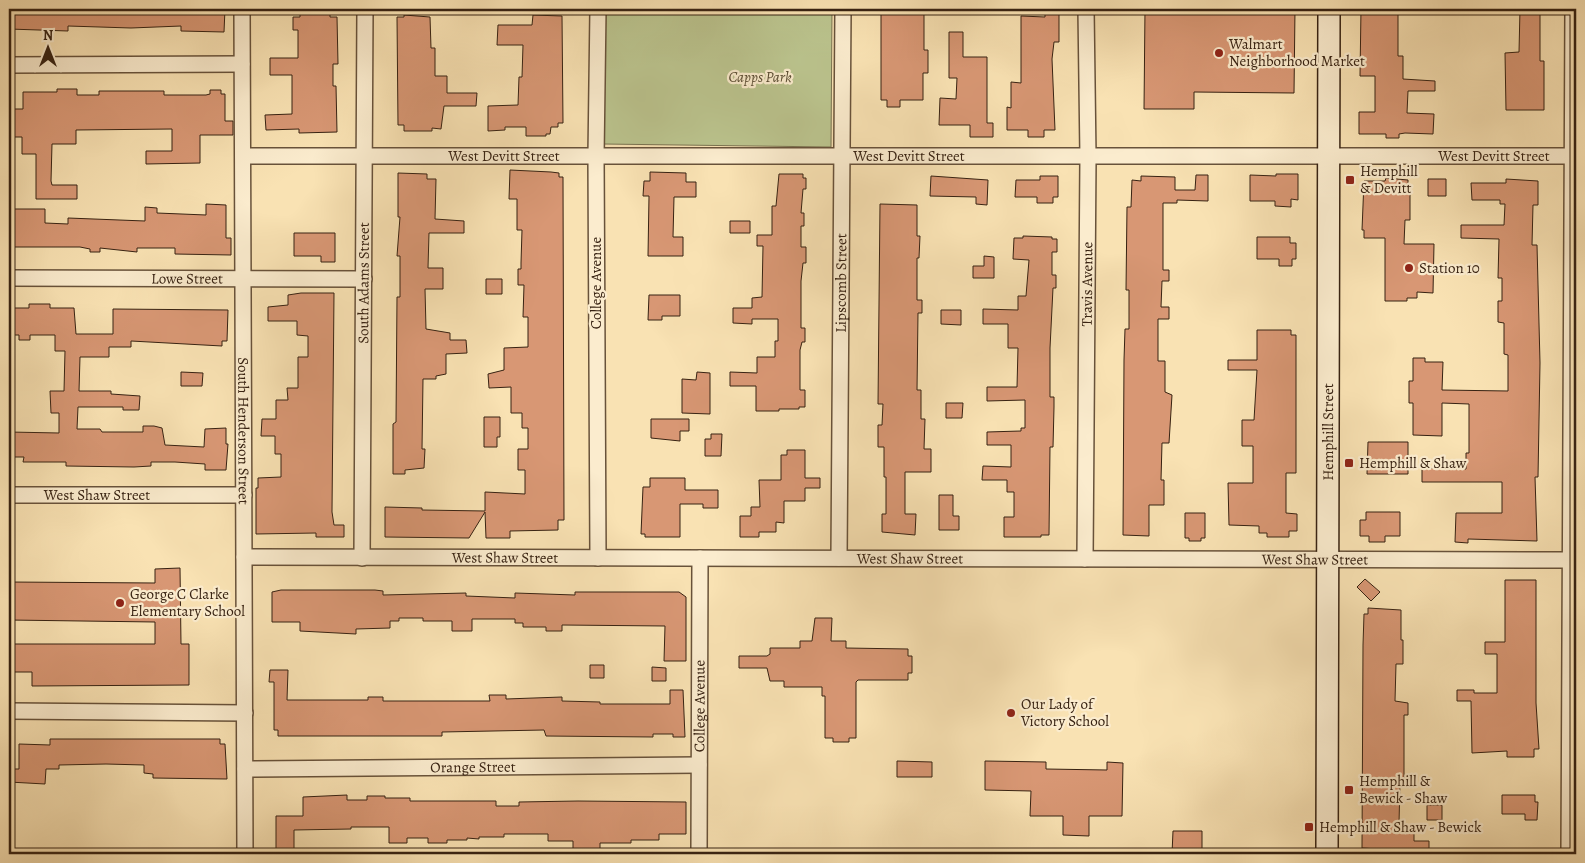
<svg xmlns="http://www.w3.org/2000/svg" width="1585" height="863" font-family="Alegreya,serif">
	<rect width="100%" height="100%" fill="#f9e2b3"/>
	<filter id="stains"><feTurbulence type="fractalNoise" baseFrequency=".004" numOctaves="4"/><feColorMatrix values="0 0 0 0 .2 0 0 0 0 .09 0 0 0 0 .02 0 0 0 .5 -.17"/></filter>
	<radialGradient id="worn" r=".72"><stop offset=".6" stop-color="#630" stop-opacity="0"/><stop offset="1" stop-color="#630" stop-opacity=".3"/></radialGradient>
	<!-- green -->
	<path fill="#bbc48e" stroke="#797350" d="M604 9H832L831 147 603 144Z"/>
	<!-- building -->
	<path fill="#d89774" stroke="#372212" d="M9 9H225L224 32 181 31V26L131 28 68 26V31L9 29Z
		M300 9H330V17H337L338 64H333V86H336L337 132 299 133V129L266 130 265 115 292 114V75H270V58H298V30H293V17H300Z
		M881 9H924V50H928V73H923V100H900V107H887V100H881Z
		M1045 9H1059V42H1054L1052 59 1055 130H1044V137H1028V130H1007V107L1011 108V82L1021 83V16L1045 17Z
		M1145 9H1295L1294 93 1194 92V109H1144Z
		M1361 9H1398V56H1403V79L1435 81V91H1408L1407 113 1434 114 1433 134 1405 133 1399 134V138H1386V134H1359V112H1375V76H1360Z
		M1520 9H1540V61H1544V110H1506L1505 53 1519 52Z
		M404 15 430 17 431 48H435V76H447V93H477L476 106H444L441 129 432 128V131H404V125H398L397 17H404Z
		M533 15 562 16 563 123H558V127H551L550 134H546V136H526V127H505V130L488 131V106L518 105 519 77H522L523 45H497L498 25H532Z
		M949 32H963V57H987V123H993V137H970V125H939L940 98 956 99 957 78H949Z
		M57 89H77V95H99V91H164V95H206L210 94V90H221V94H225V121H233V135H200V163L146 164V151H172V129L76 130V144H52L51 181 52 185H77V199H36V154H22V137H9V109H23V92H57Z
		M510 170 551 172 559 173V177H563L564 520H558V530L510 531V538H486L485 512 469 538 385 537V507L422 508V510L485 511V492L525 494V470H518V449H528V428H522V413H511V387L489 388 488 374 504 370V348L528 347V317H523L524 285H518V269H521V263L522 230H517V199H509Z
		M650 172 686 173V182H696V197H674L673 237H683V256H648L649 196H643L644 181H650Z
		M398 173 427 174V179H436L435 219 464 221V233H429L428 268H443V289H425L426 329 450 333V340H466L467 353 446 354V374L436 376V379H423L422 449H425L424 468 405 470V474H393V424L396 422 397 297H400V256H397L400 217H398Z
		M779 174H803V178H806V189H803L801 213H804V226H801V247H806V263H803L801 281V328H805V342H802L800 350V390H805V407H799V409H779V411H756V386H730V372L757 373V357H775V341H778V319H752V324L733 323V308H752V298L762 297 763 246H757V235H772V206H776Z
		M1276 174H1298V200L1291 199V207L1275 206V201H1250V175L1276 176Z
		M1196 175H1208V201L1177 200V203H1163V270H1169V281H1162L1161 307H1169V319H1158V361H1165V392L1172 395 1169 443H1162L1161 480H1164V505H1149V536L1123 535 1124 360 1125 329H1129V290H1126L1127 207H1131L1132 180 1141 181V176L1175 177V190H1195Z
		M931 176 988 180 987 205 976 204V197L930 196Z
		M1040 176H1058V197H1053V203H1037V197H1015L1016 180H1040Z
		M1386 178 1408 180V192H1410V220H1405L1404 244H1434L1433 293 1417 292V298H1407V301H1385V238H1364V230H1362L1364 181H1385Z
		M1428 179H1446V196H1428Z
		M1506 179 1538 181V205H1533L1532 245H1537L1540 363 1538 477H1535L1537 541 1468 539V543L1455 542 1456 513H1502V482H1422V468L1466 469V453H1469V404L1442 403V436L1413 435V403H1409V381H1413V358H1425V362H1443L1442 390 1508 391V355L1504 354V323L1498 322V301H1502V278H1498L1499 239 1461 238V225H1504L1505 204H1500V200H1472L1471 183H1506Z
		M206 204 226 205V238H231V255L175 254V248H137V252L100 248V252H90V249L80 247H9V209H45V223L68 224V218L145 221V207L157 208V213L206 215Z
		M880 204 917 205V236H920L919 258H917V300H922V313H918L917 390H921V419H925L924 449H931V472H905V514H916L915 535 882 532V514H886V477H884V447H878V425H882L883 404H878Z
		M730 221H750V233H730Z
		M294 233H335V262H321V256H294Z
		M1023 236 1052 237V239H1057V252H1052V275H1056V288H1053L1050 348V397H1054V407L1053 447H1050L1049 535H1041V537H1004V517H1014V492H1007V480H982L983 466 1011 467V445H987V432L1021 431V428H1025V400L987 401V387H1017L1018 348H1008V324H983V309L1018 310V296H1026L1029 260 1013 259 1014 238H1023Z
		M1257 237H1290V243H1296V259H1292V266H1279V259H1257Z
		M984 256 994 257V278H973V266H984Z
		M486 279H502V294H486Z
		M301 293H334L332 512 334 525H344V537H316V533L256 534V488H258V478L281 477V454H275V436H261L262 419H276V400H288L287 388H298V357H308V336L297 335V321H268V307L288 305V295Z
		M649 295H680V316H662V320H648Z
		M29 304H50V308H74L76 334H113V309L228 310 227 341H222V346L131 341V347H109V357H80L79 391H111V394L140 396 139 410H123V407H78L77 429H100L102 432H143V426H154L162 428 165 445 204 447 205 429 226 428V444H228L226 470H205V464L175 462H151V466L134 467 66 466V462H23L24 457H9V432L59 433V413H51L50 391H64L65 351H55V335H30V340H19V335H9V308H29Z
		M941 310H961V325L941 324Z
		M1257 330H1291V335H1296V473H1286V513L1297 514V531H1289V537H1267V533H1259V526L1229 525 1228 483H1253V446H1242V420H1254L1257 370H1228V360H1257Z
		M181 372 203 373 202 386H181Z
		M697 372 710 373V414L682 413V379L696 380Z
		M946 403H963L962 418H946Z
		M484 417H500V437H497V447H484Z
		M651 419H689V431H680V441L651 438Z
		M711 434H722L721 456H705V439H711Z
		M1368 442H1408V474H1367Z
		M787 450H805V478H820V488H805V501H784V523L776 522V532H759V537H740V516H751V507H760L759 480H781V455H787Z
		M650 478H685V490H718V508H703V504H680V537H645V534H641L643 487H650Z
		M939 495H953V516H959V530H939Z
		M1366 512H1400V536H1385V542H1369V536H1360V520H1366Z
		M1185 513H1205V538H1201V541H1189V538H1185Z
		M180 568 181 644H189V685L32 686V672H9V644H155V622L9 620V582L155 583V569Z
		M1365 579 1380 592 1371 601 1357 587Z
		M1505 580H1536V703L1539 749H1534V757H1507V751L1472 753 1471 701H1457V690H1474V693H1497V654H1485V642H1505Z
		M281 590H375L383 591V595L466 593V596L515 598V593L575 595V592H679L686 597V661H664L665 626 562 625V631H546V627H523V623H515V619H472V631H452V621H423V618H399V621H390V628L356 629V634L300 631V622H272V592Z
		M1368 608 1401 610V640H1403V664H1396L1395 701 1408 703V715H1404V783H1400L1399 823H1404L1403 828H1414V841H1429V854H1379V849L1362 848 1363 645 1364 614H1368Z
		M815 618H832L831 641H846V648L908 649V656H912V673H908V680H858L856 682V738H849V742H833V738H825V696H822V687H784V681H770L767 668H739V656H767L770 654V648H800V641H812Z
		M590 665H604V678H590Z
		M652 667 666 668V681H652Z
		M270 670H288L287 700H368V697H383V701H490L489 695H506V699L562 697V701L600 702V704H670V690H683L685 737H673V734H653V737L546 736 544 730 442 732V736H278V730H274V682H269Z
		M50 739H220V744H225L227 779 153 778V774L144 773V765L106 764 59 765V769H46L45 784 9 782V769H19V744L50 745Z
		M897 761 932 762V777H897Z
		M985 761 1046 762V769L1107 770V762L1123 763 1122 816H1089V836L1063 835V816H1030L1031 791 985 790Z
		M347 795V800H367V796H385V798H410V801H496V806H519V802L578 801 686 802V834H659V840H631V843H600V852L573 854V841H548V834H504V837H479V839L467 838V840H447V843H428V838H407V843H389V827H351V829L294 830V854H276V816H303V797Z
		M1502 795H1535V802H1538L1537 820H1525V814H1502Z
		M1427 805H1442V820H1427Z
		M1173 831H1202V854H1172Z"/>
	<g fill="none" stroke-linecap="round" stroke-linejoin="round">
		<defs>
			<g id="street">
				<path id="s1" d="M242 9 245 854"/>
				<path d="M9 65 242 64"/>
				<path id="s2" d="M243 156H1576"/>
				<path id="s3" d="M9 278 364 279"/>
				<path id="s4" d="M9 495H244"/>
				<path id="s5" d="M244 557 1576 560"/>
				<path id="s6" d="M362 558 365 9"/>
				<path d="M598 558 596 156 598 9"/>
				<path id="s7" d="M839 558 843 9"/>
				<path id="s8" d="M1085 559 1088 157 1086 9"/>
				<path d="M9 711 245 713"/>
				<path id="s9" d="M245 769 699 765"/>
				<path id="s10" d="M699 854 700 558"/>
				<path d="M1569 854 1573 9"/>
			</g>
			<g id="secondary">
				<path id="s11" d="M1327 854 1329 9"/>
			</g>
		</defs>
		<!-- street casing -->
		<use href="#street" stroke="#68523a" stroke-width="18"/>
		<!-- secondary casing -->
		<use href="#secondary" stroke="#372212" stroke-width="24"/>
		<!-- street -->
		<use href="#street" stroke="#fbecce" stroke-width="15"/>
		<!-- secondary -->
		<use href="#secondary" stroke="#fbecce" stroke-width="21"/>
	</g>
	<!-- markers -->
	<g fill="#8f2418" stroke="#fbecce" stroke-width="2">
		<circle cx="1219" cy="53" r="5"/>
		<rect x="1345" y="175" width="10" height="10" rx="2.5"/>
		<circle cx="1409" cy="268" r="5"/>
		<rect x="1344" y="458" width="10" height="10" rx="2.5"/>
		<circle cx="120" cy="603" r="5"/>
		<circle cx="1011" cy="713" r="5"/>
		<rect x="1344" y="785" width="10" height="10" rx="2.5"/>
		<rect x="1304" y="822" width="10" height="10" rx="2.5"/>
	</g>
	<g text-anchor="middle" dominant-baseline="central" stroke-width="4.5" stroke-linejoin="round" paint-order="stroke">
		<!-- poi labels -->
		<g font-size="15" fill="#372212" stroke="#fbecce" text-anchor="start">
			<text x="1229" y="44">Walmart<tspan x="1229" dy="17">Neighborhood Market</tspan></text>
			<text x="1360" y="171">Hemphill<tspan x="1360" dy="17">&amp; Devitt</tspan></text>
			<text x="1419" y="268">Station 10</text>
			<text x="1359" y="463">Hemphill &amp; Shaw</text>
			<text x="130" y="594">George C Clarke<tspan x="130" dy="17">Elementary School</tspan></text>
			<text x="1021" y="704">Our Lady of<tspan x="1021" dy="17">Victory School</tspan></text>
			<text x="1359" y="781">Hemphill &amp;<tspan x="1359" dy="17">Bewick - Shaw</tspan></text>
			<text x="1319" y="827">Hemphill &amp; Shaw - Bewick</text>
		</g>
		<!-- park labels -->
		<g font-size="15" font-style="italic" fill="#584a31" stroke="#fbecce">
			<text x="760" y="77">Capps Park</text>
		</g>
		<!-- street labels -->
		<g font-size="15" fill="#372212" stroke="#fbecce">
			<text stroke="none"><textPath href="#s2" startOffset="261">West Devitt Street</textPath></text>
			<text stroke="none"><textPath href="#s2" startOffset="1251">West Devitt Street</textPath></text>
			<text stroke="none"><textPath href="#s2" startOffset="666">West Devitt Street</textPath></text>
			<text stroke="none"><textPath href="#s3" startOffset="178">Lowe Street</textPath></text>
			<text stroke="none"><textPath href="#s6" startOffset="275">South Adams Street</textPath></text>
			<text transform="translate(596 283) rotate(-90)">College Avenue</text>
			<text stroke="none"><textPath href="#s7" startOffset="275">Lipscomb Street</textPath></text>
			<text stroke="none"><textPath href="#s8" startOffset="275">Travis Avenue</textPath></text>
			<text stroke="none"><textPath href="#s1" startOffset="422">South Henderson Street</textPath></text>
			<text stroke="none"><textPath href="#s11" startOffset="422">Hemphill Street</textPath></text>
			<text stroke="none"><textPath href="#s4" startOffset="88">West Shaw Street</textPath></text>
			<text stroke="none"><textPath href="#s5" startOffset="261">West Shaw Street</textPath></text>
			<text stroke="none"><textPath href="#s5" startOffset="666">West Shaw Street</textPath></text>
			<text stroke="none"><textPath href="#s5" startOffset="1071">West Shaw Street</textPath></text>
			<text stroke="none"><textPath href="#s10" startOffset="148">College Avenue</textPath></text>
			<text stroke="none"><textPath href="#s9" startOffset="228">Orange Street</textPath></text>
		</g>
	</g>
	<!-- margin -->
	<rect width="1585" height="863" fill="none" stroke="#f9e2b3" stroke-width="30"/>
	<rect x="10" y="10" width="1565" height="843" fill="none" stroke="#372212" stroke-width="2.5"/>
	<rect x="15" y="15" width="1555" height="833" fill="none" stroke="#372212"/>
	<!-- north arrow -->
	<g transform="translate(48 48)" stroke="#fbecce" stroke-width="4" paint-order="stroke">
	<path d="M0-4L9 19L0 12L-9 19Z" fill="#372212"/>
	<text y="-8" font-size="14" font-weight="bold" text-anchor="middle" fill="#372212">N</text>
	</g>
	<rect width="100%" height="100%" filter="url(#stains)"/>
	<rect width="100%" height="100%" fill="url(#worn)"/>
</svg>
